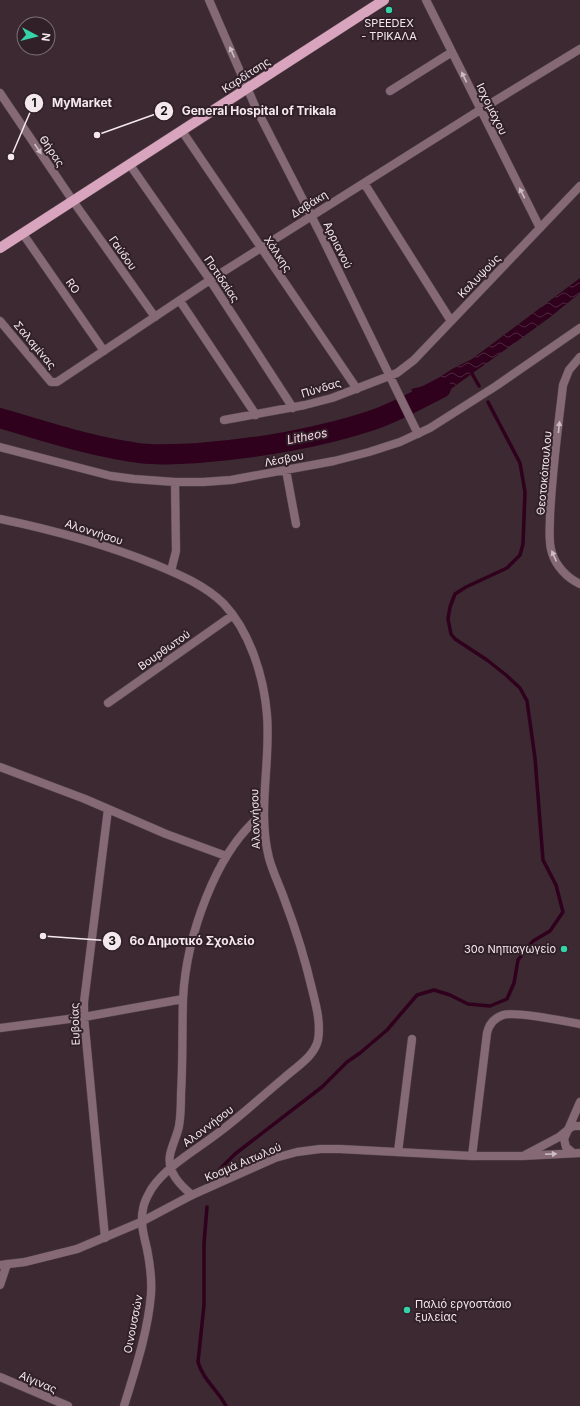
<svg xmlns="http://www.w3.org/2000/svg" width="580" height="1406" font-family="Inter,sans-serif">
	<defs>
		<pattern id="water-waves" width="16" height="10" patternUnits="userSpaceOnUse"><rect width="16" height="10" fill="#2f011d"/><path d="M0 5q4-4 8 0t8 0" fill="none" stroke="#4e263e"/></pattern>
	</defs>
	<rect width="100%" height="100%" fill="#3c2932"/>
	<!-- water -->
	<path fill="url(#water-waves)" d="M580 278V293L549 318 448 391 420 406 411 389 428 385 452 369 472 359Z"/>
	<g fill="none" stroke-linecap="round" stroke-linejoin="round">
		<!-- stream -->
		<path stroke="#2f011d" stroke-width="3.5" d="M470 370 479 386
			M220 1169 235 1154 322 1087 347 1062 360 1053 387 1030 417 995 434 990 450 995 468 1004 490 1006 507 999 514 983 518 960 533 941 550 931 563 912 556 885 543 860 535 758 527 701 520 688 506 675 487 660 455 639 451 634 448 619 450 607 455 594 466 587 507 568 520 555 523 544 525 492 520 463 488 402
			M207 1207 204 1243V1305L198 1362C203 1380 218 1390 226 1406"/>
		<!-- river -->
		<path stroke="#2f011d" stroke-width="20" d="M0 418C43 431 87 445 132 452 153 456 176 454 198 453 254 449 319 438 373 420 397 412 419 399 441 388"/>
		<defs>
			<path id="minor" d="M209 0 255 106 321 235 418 434
				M426 0 540 228
				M390 91 452 52
				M182 131 357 389
				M130 165 210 280 293 408
				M364 183 451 321
				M73 201 155 317
				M23 234 104 351
				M180 301 256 415
				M0 321 51 382H57L210 280 480 110 580 49
				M580 357 569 370 563 385C558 428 552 472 550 516 550 528 548 542 552 553 556 566 567 578 580 584
				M224 420 305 405 332 398 397 373 414 360 580 186
				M0 447 111 476 134 479 175 482H203L231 480 334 461 369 452 400 442 430 428 496 386 580 328
				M286 470 296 524
				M0 519C53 530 104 544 154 564 178 574 205 585 224 604 250 632 264 677 267 715 271 762 257 811 269 858 273 873 280 886 285 901 296 930 305 959 312 989 316 1005 321 1023 318 1040 314 1057 296 1067 284 1078 262 1096 241 1116 218 1133 196 1150 168 1165 152 1188 148 1195 144 1201 143 1209 140 1223 144 1236 147 1249 150 1264 152 1279 151 1294 148 1332 135 1370 124 1406
				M171 571 176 551 175 482
				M108 703 233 615
				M0 767 85 799 166 834 226 856
				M0 1028 84 1017 183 999
				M398 1152 412 1039
				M573 1153 566 1147 564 1139 580 1102
				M472 1156 487 1033C489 1024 494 1018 503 1015 516 1011 564 1021 580 1024
				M192 1195C180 1185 167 1172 170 1155 172 1145 177 1136 179 1126 181 1115 181 1104 181 1093 183 1062 182 1030 183 999 186 939 215 850 264 813
				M105 1238 84 1017V1002L108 809
				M0 1285 7 1264
				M0 1377 68 1406"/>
			<path id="tertiary" d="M0 93 73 201
				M525 1155 559 1137 570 1128 574 1126H580
				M0 1265 25 1262 77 1249 141 1222 192 1195 275 1158 297 1152 320 1149H340L472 1156H522L580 1153"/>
			<path id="primary" d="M0 248 384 0"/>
		</defs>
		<!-- minor casing -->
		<use href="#minor" stroke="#594850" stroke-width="9"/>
		<!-- tertiary casing -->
		<use href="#tertiary" stroke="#594850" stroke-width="9"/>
		<!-- primary casing -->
		<use href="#primary" stroke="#594850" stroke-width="11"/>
		<!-- minor -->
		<use href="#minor" stroke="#856a76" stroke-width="8"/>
		<!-- tertiary -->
		<use href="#tertiary" stroke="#856a76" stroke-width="8"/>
		<!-- primary -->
		<use href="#primary" stroke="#d9a4bd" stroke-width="10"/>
	</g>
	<!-- one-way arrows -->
	<defs><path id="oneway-solid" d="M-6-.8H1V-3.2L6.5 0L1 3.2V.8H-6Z"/></defs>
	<g fill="#cdbcc3">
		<use href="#oneway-solid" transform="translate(232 52) rotate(-114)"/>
		<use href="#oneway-solid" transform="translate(464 77) rotate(-116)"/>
		<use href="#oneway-solid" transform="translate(38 149) rotate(56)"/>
		<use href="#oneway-solid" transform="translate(522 193) rotate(-117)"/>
		<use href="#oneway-solid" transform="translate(559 427) rotate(-84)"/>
		<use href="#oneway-solid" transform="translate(554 556) rotate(-114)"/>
		<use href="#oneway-solid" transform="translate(551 1154) rotate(-3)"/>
	</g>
	<!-- markers -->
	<g fill="#34d4a8" stroke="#312028" stroke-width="1.5">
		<circle cx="389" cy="10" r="4"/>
		<circle cx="564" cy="949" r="4"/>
		<circle cx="407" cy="1310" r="4"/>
	</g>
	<g text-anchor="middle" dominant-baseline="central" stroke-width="4" stroke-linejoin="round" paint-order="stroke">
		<!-- poi labels -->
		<g font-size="11" fill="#f4e8ed" stroke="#312028">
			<text x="389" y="23">SPEEDEX<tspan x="389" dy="13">- ΤΡΙΚΑΛΑ</tspan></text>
			<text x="556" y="949" text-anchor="end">30ο Νηπιαγωγείο</text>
			<text x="415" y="1304" text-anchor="start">Παλιό εργοστάσιο<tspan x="415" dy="13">ξυλείας</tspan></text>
		</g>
		<!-- street labels -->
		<g font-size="11" fill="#f4e8ed" stroke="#312028">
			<text transform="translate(246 75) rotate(-33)">Καρδίτσης</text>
			<text transform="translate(492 109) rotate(64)">Ισχομάχου</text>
			<text transform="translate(52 151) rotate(56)">Θήρας</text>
			<text transform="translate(309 204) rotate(-32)">Δαβάκη</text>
			<text transform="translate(338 245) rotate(64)">Αρριανού</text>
			<text transform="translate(123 253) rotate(55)">Γαύδου</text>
			<text transform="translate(278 254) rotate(56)">Χάλκης</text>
			<text transform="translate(479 276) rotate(-46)">Καλυψούς</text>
			<text transform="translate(222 279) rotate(56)">Ποτιδαίας</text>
			<text transform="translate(73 286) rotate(55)">RO</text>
			<text transform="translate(35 345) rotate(50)">Σαλαμίνας</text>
			<text transform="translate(321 388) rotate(-17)">Πύνδας</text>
			<text transform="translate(284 459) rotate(-11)">Λέσβου</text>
			<text transform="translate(544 473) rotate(-85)">Θεοτοκόπουλου</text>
			<text transform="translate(94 532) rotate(18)">Αλοννήσου</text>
			<text transform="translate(164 650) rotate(-35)">Βουρθωτού</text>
			<text transform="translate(255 819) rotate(-92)">Αλοννήσου</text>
			<text transform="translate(75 1024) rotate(-92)">Ευβοίας</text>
			<text transform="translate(208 1126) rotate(-37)">Αλοννήσου</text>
			<text transform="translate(243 1162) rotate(-23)">Κοσμά Αιτωλού</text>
			<text transform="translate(133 1324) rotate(-79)">Οινουσσών</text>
			<text transform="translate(38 1382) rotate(23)">Αίγινας</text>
		</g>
		<!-- water labels -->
		<g font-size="12" font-style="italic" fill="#fad6e6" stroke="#312028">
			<text transform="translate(307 436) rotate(-11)">Litheos</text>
		</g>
	</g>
	<!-- callouts -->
	<path fill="none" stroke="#f4e8ed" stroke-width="1.5" d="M11 157L34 103M97 135L164 111M43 936L112 941"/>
	<g fill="#f4e8ed" stroke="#312028" stroke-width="1.5">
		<circle cx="11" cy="157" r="4"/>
		<circle cx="97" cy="135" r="4"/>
		<circle cx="43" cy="936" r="4"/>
		<circle cx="34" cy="103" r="10"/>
		<circle cx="164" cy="111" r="10"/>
		<circle cx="112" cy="941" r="10"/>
	</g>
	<g font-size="12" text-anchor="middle" font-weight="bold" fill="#111">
		<text x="34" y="107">1</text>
		<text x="164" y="115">2</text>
		<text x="112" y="945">3</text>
	</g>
	<g font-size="12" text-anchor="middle" font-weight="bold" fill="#f4e8ed" stroke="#312028" stroke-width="4" stroke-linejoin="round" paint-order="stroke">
		<text x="82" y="107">MyMarket</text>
		<text x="259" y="115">General Hospital of Trikala</text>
		<text x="192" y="945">6ο Δημοτικό Σχολείο</text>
	</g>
	<!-- north arrow -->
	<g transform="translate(36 36) rotate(97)"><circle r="19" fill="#312028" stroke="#7f7077"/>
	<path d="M0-3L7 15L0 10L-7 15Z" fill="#34d4a8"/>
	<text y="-6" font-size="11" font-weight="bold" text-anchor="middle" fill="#f4e8ed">N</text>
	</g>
</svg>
